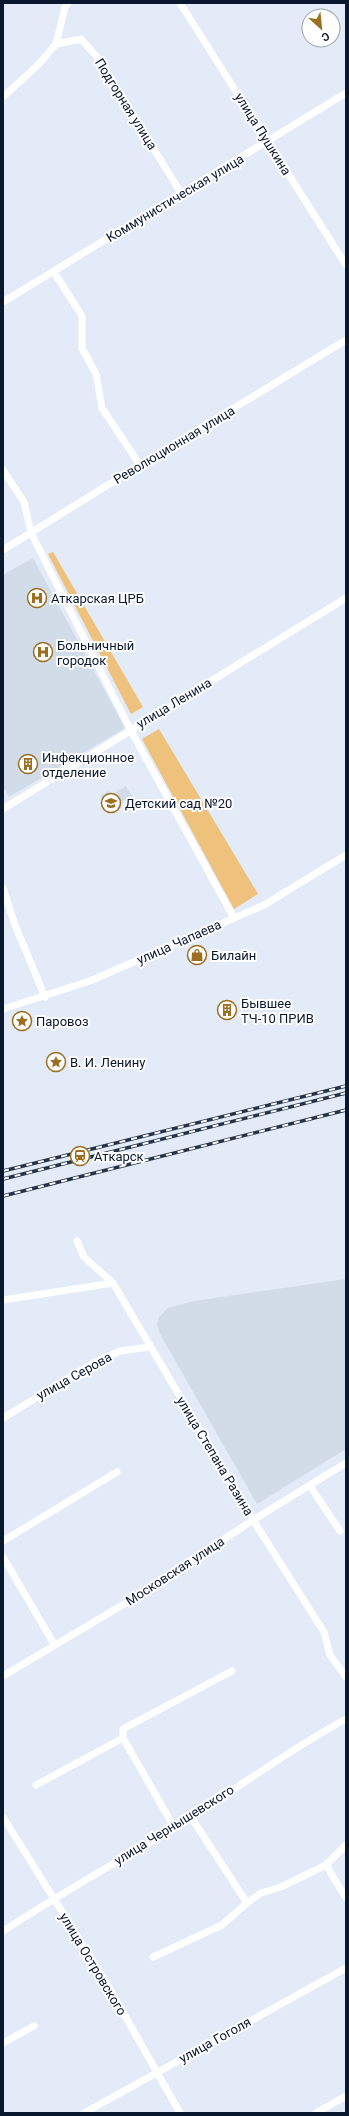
<svg xmlns="http://www.w3.org/2000/svg" width="349" height="2116" font-family="Roboto,sans-serif">
	<rect width="100%" height="100%" fill="#e2ebf7"/>
	<!-- built -->
	<path fill="#d2dce9" d="M33 558 125 728 9 797 3 786V575Z
		M126 786 132 796 108 810 100 796 109 791 111 795Z
		M346 1279V1449L257 1504 160 1334 157 1325 159 1317 168 1308 194 1301Z"/>
	<!-- park -->
	<path fill="#eec17c" d="M53 552 143 707 131 714 48 554Z
		M159 729 258 894 234 909 142 739Z"/>
	<g fill="none" stroke-linecap="round" stroke-linejoin="round">
		<!-- minor -->
		<path stroke="#fff" stroke-width="7" d="M180 3 346 265
			M56 44 81 39 97 57 181 193
			M3 97 38 65 56 44 65 7 68 3
			M54 272 82 316V348L96 374 102 408 140 465
			M3 302 346 93
			M3 470 24 502 31 533 130 729 234 918
			M3 550 140 465 346 340
			M3 809 346 598
			M3 888 15 925 45 997
			M3 1009 90 981 264 905 346 855
			M77 1241 84 1257 113 1283 253 1520 324 1632 330 1655 346 1677
			M3 1300 113 1283
			M3 1418 95 1362 120 1351 150 1347
			M310 1486 340 1531
			M3 1541 117 1472
			M3 1557 54 1644
			M3 1676 151 1588 253 1520 346 1463
			M123 1738 174 1827
			M36 1785 123 1738V1729L232 1671
			M3 1817 107 1984 180 2113
			M191 1817 247 1903
			M326 1865 346 1898
			M3 1931C64 1891 128 1856 190 1818 242 1785 292 1748 346 1719
			M153 1957 222 1925 247 1903 261 1893 281 1887 326 1865 346 1845
			M3 2043 34 2026
			M84 2113 346 1968
			M316 2113 346 2096"/>
		<defs>
			<path id="rail" d="M3 1171 346 1086
				M3 1179 346 1093
				M3 1196 346 1110"/>
		</defs>
		<!-- rail casing -->
		<use href="#rail" stroke="#253348" stroke-width="3.5"/>
		<!-- rail -->
		<use href="#rail" stroke="#fff" stroke-width="2" stroke-dasharray="6" stroke-linecap="butt"/>
	</g>
	<!-- icons -->
	<defs>
		<symbol id="hospital-ring" viewBox="-11 -11 22 22"><circle r="9.5" fill="#fff" stroke="#9c6f20" stroke-width="1.5"/><path d="M-5-5h3v3.5h4V-5h3V5h-3V1.5h-4V5h-3Z" fill="#9c6f20"/></symbol>
		<symbol id="building-ring" viewBox="-11 -11 22 22"><circle r="9.5" fill="#fff" stroke="#9c6f20" stroke-width="1.5"/><path d="M-4-6H4V6H1V3H-1V6H-4ZM-2.5-4.3h1.7v1.8h-1.7ZM.8-4.3h1.7v1.8H.8ZM-2.5-1h1.7V.8h-1.7ZM.8-1h1.7V.8H.8Z" fill="#9c6f20"/></symbol>
		<symbol id="school-ring" viewBox="-11 -11 22 22"><circle r="9.5" fill="#fff" stroke="#9c6f20" stroke-width="1.5"/><path d="M0-5L7-2L0 1L-7-2ZM-4 1L0 2.5L4 1V4Q0 6-4 4Z" fill="#9c6f20"/></symbol>
		<symbol id="shop-ring" viewBox="-11 -11 22 22"><circle r="9.5" fill="#fff" stroke="#9c6f20" stroke-width="1.5"/><path d="M-5-2.5h2.3a2.7 3.5 0 0 1 5.4 0H5L5.5 6h-11ZM-1.5-2.5h3a1.5 2.3 0 0 0-3 0Z" fill="#9c6f20"/></symbol>
		<symbol id="sight-ring" viewBox="-11 -11 22 22"><circle r="9.5" fill="#fff" stroke="#9c6f20" stroke-width="1.5"/><path d="M0-6L1.8-2.2L6-1.7L2.9 1.2L3.7 5.4L0 3.3L-3.7 5.4L-2.9 1.2L-6-1.7L-1.8-2.2Z" fill="#9c6f20"/></symbol>
		<symbol id="station-ring" viewBox="-11 -11 22 22"><circle r="9.5" fill="#fff" stroke="#9c6f20" stroke-width="1.5"/><path d="M-3-6H3Q5-6 5-4V2Q5 4 3 4L4.5 6H3L1.5 4h-3L-3 6H-4.5L-3 4Q-5 4-5 2V-4Q-5-6-3-6ZM-3.5-4v3h7v-3ZM-3.5 1v1.5H-2V1ZM2 1v1.5H3.5V1Z" fill="#9c6f20"/></symbol>
	</defs>
	<g fill-rule="evenodd">
		<use href="#hospital-ring" x="26" y="587" width="22" height="22"/>
		<use href="#hospital-ring" x="32" y="641" width="22" height="22"/>
		<use href="#building-ring" x="17" y="753" width="22" height="22"/>
		<use href="#school-ring" x="100" y="792" width="22" height="22"/>
		<use href="#shop-ring" x="186" y="944" width="22" height="22"/>
		<use href="#building-ring" x="216" y="999" width="22" height="22"/>
		<use href="#sight-ring" x="11" y="1010" width="22" height="22"/>
		<use href="#sight-ring" x="45" y="1051" width="22" height="22"/>
		<use href="#station-ring" x="69" y="1145" width="22" height="22"/>
	</g>
	<g text-anchor="middle" dominant-baseline="central" stroke-width="4" stroke-linejoin="round" paint-order="stroke">
		<!-- street labels -->
		<g font-size="13" fill="#09182e" stroke="#fff">
			<text transform="translate(126 104) rotate(58)">Подгорная улица</text>
			<text transform="translate(263 134) rotate(58)">улица Пушкина</text>
			<text transform="translate(175 198) rotate(-31)">Коммунистическая улица</text>
			<text transform="translate(174 445) rotate(-31)">Революционная улица</text>
			<text transform="translate(174 703) rotate(-31)">улица Ленина</text>
			<text transform="translate(179 942) rotate(-24)">улица Чапаева</text>
			<text transform="translate(74 1376) rotate(-29)">улица Серова</text>
			<text transform="translate(215 1456) rotate(59)">улица Степана Разина</text>
			<text transform="translate(175 1571) rotate(-33)">Московская улица</text>
			<text transform="translate(174 1825) rotate(-32)">улица Чернышевского</text>
			<text transform="translate(93 1964) rotate(59)">улица Островского</text>
			<text transform="translate(215 2040) rotate(-29)">улица Гоголя</text>
		</g>
		<!-- poi labels -->
		<g font-size="13" fill="#09182e" stroke="#fff" text-anchor="start">
			<text x="51" y="598">Аткарская ЦРБ</text>
			<text x="57" y="645">Больничный<tspan x="57" dy="15">городок</tspan></text>
			<text x="42" y="757">Инфекционное<tspan x="42" dy="15">отделение</tspan></text>
			<text x="125" y="803">Детский сад №20</text>
			<text x="211" y="955">Билайн</text>
			<text x="241" y="1003">Бывшее<tspan x="241" dy="15">ТЧ-10 ПРИВ</tspan></text>
			<text x="36" y="1021">Паровоз</text>
			<text x="70" y="1062">В. И. Ленину</text>
			<text x="94" y="1156">Аткарск</text>
		</g>
	</g>
	<!-- border -->
	<rect width="349" height="2116" fill="none" stroke="#09182e" stroke-width="8"/>
	<!-- north arrow -->
	<g transform="translate(321 28) rotate(153)"><circle r="19" fill="#ffffff" stroke="#9da3ab"/>
	<path d="M0-3L7 15L0 10L-7 15Z" fill="#9c6f20"/>
	<text y="-6" font-size="11" font-weight="bold" text-anchor="middle" fill="#09182e">С</text>
	</g>
</svg>
